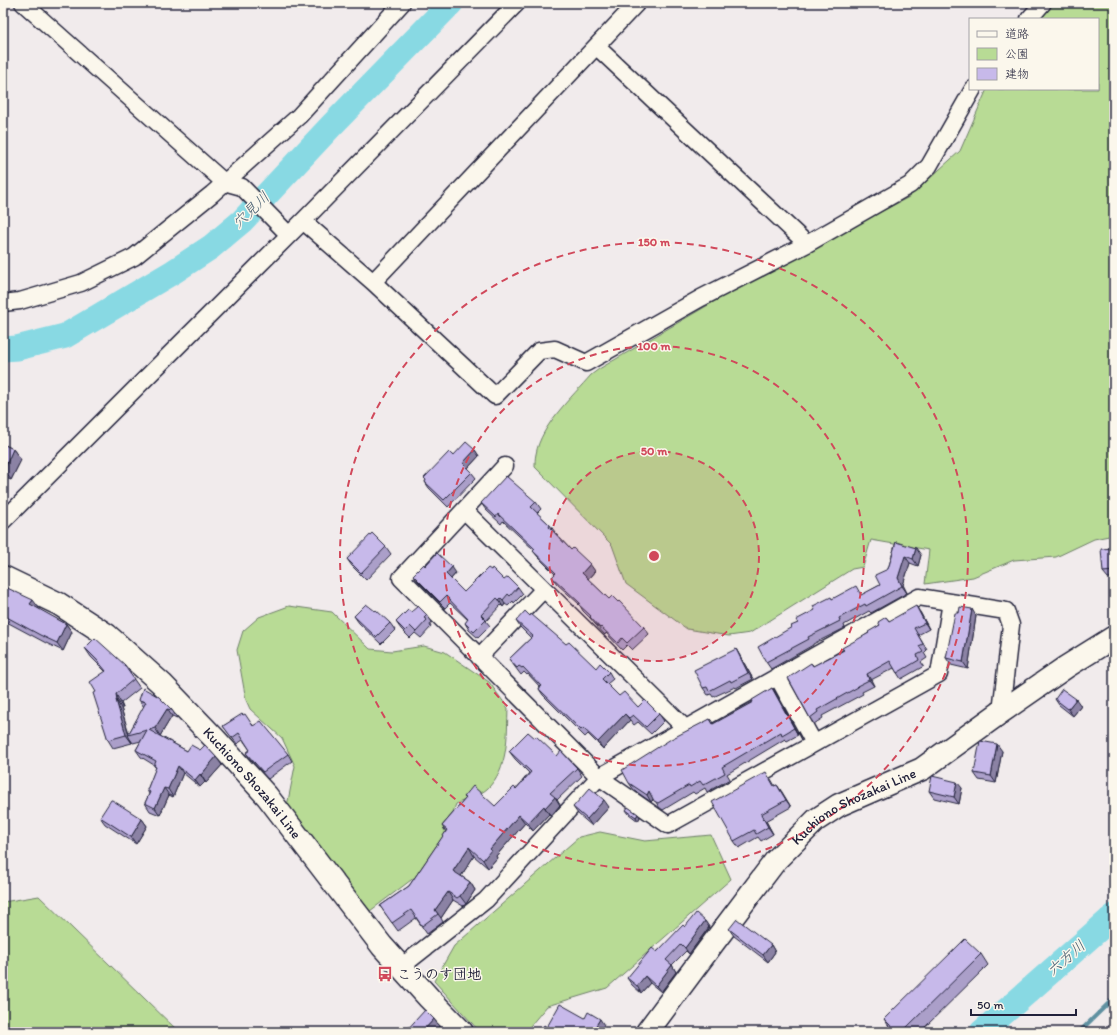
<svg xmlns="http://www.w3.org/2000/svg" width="1117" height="1035" font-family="Itim,'Klee One',sans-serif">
	<rect width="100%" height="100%" fill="#f1ebec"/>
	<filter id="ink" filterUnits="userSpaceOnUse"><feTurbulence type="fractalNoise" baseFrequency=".025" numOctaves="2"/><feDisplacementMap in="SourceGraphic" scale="8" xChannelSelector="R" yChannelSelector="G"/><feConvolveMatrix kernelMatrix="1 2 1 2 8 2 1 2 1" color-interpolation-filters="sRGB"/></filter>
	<g filter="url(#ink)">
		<!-- green -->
		<path fill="#b8db95" stroke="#6d7e68" d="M1053 3H1114V535L1094 539 1056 557 1014 560 973 577 925 584 929 550 871 540 863 567 852 569 750 633 729 636 687 629 626 584 612 545 535 467C535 463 535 458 536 454 541 425 572 397 591 375L599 369 756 277 909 197 960 151 987 89H1098V19H1039Z
			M289 606 332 612 370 649 392 651 424 646 445 652 489 682 508 708C507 735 509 768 487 789 480 795 464 800 456 804L437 854 423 871 370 911 287 806 295 766 282 738 250 709 246 700 237 650 243 631 259 617Z
			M600 832 645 841 711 835 731 879 607 988 547 1006 525 1032H480L434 981 454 946 579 837Z
			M39 896 179 1032H3V902Z"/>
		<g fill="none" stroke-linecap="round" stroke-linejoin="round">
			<!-- stream -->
			<path stroke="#5f90a0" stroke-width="4" d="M1079 1032 1114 998"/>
			<!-- river -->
			<path stroke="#88d9e3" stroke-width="25" d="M3 349 17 348 65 336 173 272 211 247 242 221 331 126 451 3
				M982 1032 1114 916"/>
			<defs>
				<path id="street" d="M23 3 224 182 242 187 289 235
					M1029 19 1043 3
					M597 47 807 244
					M303 221 373 282 495 396 539 351 555 349 586 363 701 298 807 244 910 185 929 166 973 89
					M373 282 637 3
					M3 303 20 301 81 283 134 257 212 194 299 116 402 3
					M505 466 401 578 599 777 668 825 939 674 951 602
					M464 510 685 728
					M3 521 303 221 517 3
					M479 657 544 589
					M777 676 814 743
					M401 967 486 900 599 777 919 597 1006 611 1011 625 1001 712"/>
				<g id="secondary">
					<path id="s1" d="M3 577 59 604 107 635 162 684 214 738 267 796 382 946 429 998 462 1032"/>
					<path id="s2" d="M647 1032 714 942 776 860 816 820 839 805 922 769 1001 712 1066 667 1114 637"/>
				</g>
			</defs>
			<!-- street casing -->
			<use href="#street" stroke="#22223b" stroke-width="19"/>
			<!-- secondary casing -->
			<use href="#secondary" stroke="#22223b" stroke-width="25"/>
			<!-- street -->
			<use href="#street" stroke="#fbf7ec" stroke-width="16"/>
			<!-- secondary -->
			<use href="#secondary" stroke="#fbf7ec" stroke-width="22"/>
		</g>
		<!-- wall -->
		<path fill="#ab9fc9" stroke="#22223b" d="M3 444 13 449 21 460 11 480 3 477Z
			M475 450 479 456 468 468 476 478 448 507 429 488 425 482 426 480 424 478 453 456Z
			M536 502 541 509 537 513 550 525 555 532H554L571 550 595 571 588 579 609 599 644 627 649 634 632 650 627 645 622 650 606 633 605 635 595 624 590 618 583 611 579 604 557 584 552 577 555 574 538 557 533 551 534 550 503 521 501 524 486 510 481 503Z
			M896 542 921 555 918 566 910 563 903 585 907 593 871 613 869 611 844 625 845 628 813 644V645L771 669 766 662 792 627 798 623 832 599 862 595 880 585 888 569Z
			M386 547 391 554 366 580 352 566 347 559Z
			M1114 548V578H1108L1103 572Z
			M425 566 456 573 451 579 464 592 504 580 518 587 523 594 514 603 513 601 508 606 505 604 503 607 501 605 486 621 490 626 478 638 469 630 465 623 468 620 450 603 445 608 418 581 413 575Z
			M3 586 39 608 38 609 66 624 72 632 63 651 46 643 3 620Z
			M375 611 390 623 395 630 381 644 359 623 354 616Z
			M411 612 427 615 432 622 430 625 431 627 421 638 415 633 410 638 401 629 396 622Z
			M920 612 929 629 918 635 927 650 924 653 927 658 921 662 924 666 901 679 894 668 871 680 874 686 862 692 863 694 822 716 823 718 814 724 810 718 811 663 814 666 844 650 880 625 886 617 889 621Z
			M959 613 976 616 968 669 951 665 946 658Z
			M530 616 596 668 609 672 613 679 607 684 619 696 638 707 659 714 664 721 651 734 638 722 634 725 630 720 603 749 588 734 585 737 543 695 539 689 540 687 528 674 527 675 524 672 521 675 509 659 531 638 520 627 516 621Z
			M85 648 125 665 131 673 130 674 140 688 121 703 123 708H121L129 733 144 707 139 700 172 710 177 718 172 716 160 736 187 751 222 765 206 783 205 782 200 787 183 773 173 797 169 795 160 815 150 811 145 803 149 794 147 790 156 768 154 766V765L141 757 136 750 141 741 133 743 130 739 132 743 113 748 108 740 96 692 106 672 91 657Z
			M736 649 740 656 753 679 736 688 735 687 713 697 711 694 708 695 703 688Z
			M772 688 777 695 798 735 787 741 785 739 727 774 730 779 707 792 705 788 695 794 693 792 663 810 659 807 654 799 651 802 634 790 629 783 710 719 714 724 753 702Z
			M1055 699 1081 706 1073 716 1059 705Z
			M243 715 254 726 288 754 292 761 268 779 251 760 246 753 250 750 243 740 237 744 223 726Z
			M535 738 557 756 577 768 582 776 557 800 560 805 551 816 549 814 533 831 525 823 496 856 497 858 488 868 474 856 461 876 470 882 475 890 466 904 463 906 453 900 441 918 443 922 427 934 416 918 398 931 380 906 409 886 446 832 442 826 466 798 464 797 495 806 516 789 529 773 515 759 509 751Z
			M1002 751 996 783 979 780 974 773Z
			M771 779 775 786 777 785 791 807 766 821 773 834 761 841 758 837 739 848 734 841Z
			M962 788 959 804 934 798 929 791Z
			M573 807H609L592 826 578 814Z
			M626 810 638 814 640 817 638 821 629 814Z
			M100 817 142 819 147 826 136 844 105 824Z
			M705 921 709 927 689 954 686 951 672 965 676 972 661 992 650 983 641 993 632 985 627 978 685 927Z
			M729 929 771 945 775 952 768 962 734 936Z
			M981 954 988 965 920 1032H893L891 1029 884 1019Z"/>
		<!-- shaded-wall -->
		<path fill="#8b82a4" stroke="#22223b" d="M13 449 21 460 11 480 4 470Z
			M475 450 479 456 467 469 463 463Z
			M916 548 921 555 918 566 913 559Z
			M905 556 910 563 903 585 907 593 902 586 898 578Z
			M590 564 595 571 587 580 582 573Z
			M452 567 456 573 450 580 446 574Z
			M501 598 505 604 503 607 499 600Z
			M33 600 39 608 36 613 30 604Z
			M916 606 920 612 929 629 925 623Z
			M972 609 976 616 968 669 963 662Z
			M66 624 72 632 63 651 57 643Z
			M736 649 740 656 753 679 748 673Z
			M867 674 871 680 874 686 869 680Z
			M772 688 777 695 798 735 794 728Z
			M116 694 121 703 123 708 117 700Z
			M1076 699 1081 706 1073 716 1068 709Z
			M116 700 121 708 129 735H128L132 743 126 735Z
			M167 709 172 716 160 736 155 728Z
			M625 714 630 720 603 749 598 742Z
			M997 744 1002 751 996 783 991 776Z
			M216 757 222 765 206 783 201 775Z
			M178 766 183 773 173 797 168 789Z
			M200 774 205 782 200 787 195 780Z
			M957 782 962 788 959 804 954 797Z
			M777 785 782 792 791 807 786 800Z
			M164 788 169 795 160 815 155 808Z
			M649 791 654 798 651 802 647 795Z
			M555 797 560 805 551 816 545 808Z
			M604 800 609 807 592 826 587 819Z
			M544 806 549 814 533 831 528 823Z
			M638 814 640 817 638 821 636 817Z
			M761 814 766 821 773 834 768 827Z
			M519 815 525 823 496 856 497 858 488 868 483 860 490 849Z
			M142 819 147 826 136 844 131 837Z
			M469 847 474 856 459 879 453 871Z
			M470 882 475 890 466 904 460 896Z
			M448 892 453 900 441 918 435 910Z
			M705 921 709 927 689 954 685 948Z
			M771 945 775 952 768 962 763 955Z
			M672 965 676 972 661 992 656 986Z
			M645 976 650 983 641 993 637 986Z
			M434 1019 439 1026 433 1032H422Z
			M600 1019 604 1025 601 1032H592Z"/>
		<!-- building -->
		<path fill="#c7b9ea" stroke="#22223b" d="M466 442 475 450 463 463 472 472 444 500 425 482 426 480 424 478 449 452 453 456Z
			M3 444 13 449 4 470H3Z
			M506 476 536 502 531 507 550 525 549 527 571 550 573 548 590 564 582 573 609 599 612 596 618 602 619 601 644 627 627 643 622 638 618 643 601 627 600 628 590 617 591 616 578 604 580 603 552 577 556 573 533 551 535 549 498 514 496 517 481 503Z
			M372 533 386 547 361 573 347 559Z
			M896 542 916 548 913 559 905 556 898 578 902 586 866 606 865 604 839 618 840 621 808 637 809 639 766 662 758 647 792 627 791 626 798 623 796 620 815 610 813 606 831 597 832 599 856 586 861 595 880 585 875 575 888 569Z
			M1114 548V571L1103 572 1101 549Z
			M437 553 452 567 446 574 464 592 488 568 491 570 492 568 504 580 508 577 518 587 510 596 508 594 503 600 501 598 499 600 497 598 481 615 486 620 474 632 465 623 468 619 446 596 440 602 413 575 424 564 425 566Z
			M3 586 33 600 30 604 66 624 57 643 40 635 3 615Z
			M366 604 375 611 376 610 390 623 376 637 354 616Z
			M418 606 427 615 424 618 427 620 416 632 410 626 405 631 396 622 408 610 411 612Z
			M916 606 925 623 914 628 923 644 919 646 923 652 917 655 919 660 897 673 890 661 867 674 869 680 857 686 858 687 817 710 818 712 810 718 788 678 811 663 813 666 844 650 842 648 869 633 868 632 880 625 878 622 886 617 889 621Z
			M960 607 972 609 963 662 946 658 955 613H959Z
			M525 611 530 616 531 614 566 644 569 642 596 668 600 663 609 672 602 679 619 696 624 692 638 707 645 700 659 714 646 727 633 715 629 718 625 714 598 742 583 728 581 730 539 689 541 686 523 667 522 668 519 666 517 668 509 659 533 636 516 621Z
			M95 638 125 665H124L134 679 116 694 117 700H116L126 735 108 740 93 693 96 692 90 682 106 671 97 660 85 648Z
			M736 649 748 673 731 682 730 680 709 691 707 687 703 688 694 670Z
			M143 688 159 697 172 710 167 709 155 728 149 730 187 751 191 745 200 750 205 745 216 757 201 775 200 774 195 780 178 766 168 789 164 788 155 808 145 803 150 792 147 790 156 767 154 766 156 761 136 750 147 730 128 735 146 702 139 700Z
			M772 688 794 728 782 735 781 732 722 767 725 773 703 785 700 781 690 787 689 785 658 803 654 801 649 791 647 795 629 783 622 770 671 739 710 719 713 724 753 702 752 700Z
			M1062 689 1076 699 1068 709 1055 699Z
			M242 714 243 715 245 714 253 726 261 721 288 754 263 772 246 753 250 750 239 733 232 738 223 726Z
			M528 732 535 738 536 736 557 756 561 751 577 768 550 793 555 797 545 808 544 806 528 823 519 815 490 849 491 850 483 860 469 847 453 871 470 882 460 896 457 898 448 892 435 910 438 914 422 926 411 910 392 923 380 906 409 886 447 830 442 826 466 798 464 797 473 786 495 806 514 787 516 789 531 772 509 751Z
			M980 741 997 744 991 776 974 773Z
			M766 772 774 786 777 785 786 800 761 814 768 827 756 834 754 830 734 841 712 802Z
			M932 776 957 782 954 797 929 791Z
			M590 788 604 800 587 819 573 807Z
			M111 800H112L142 819 131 837 100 817Z
			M628 807 638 814 636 817 626 810Z
			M696 913 705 921 685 948 681 944 666 960 672 965 656 986 645 976 637 986 627 978 652 948 657 952 683 925 685 927Z
			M737 919 771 945 763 955 729 929Z
			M965 939 981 954 902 1032H897L884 1019Z
			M560 1004 585 1018 588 1012 600 1019 592 1032H540L544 1025 547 1027Z
			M425 1010 434 1019 422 1032H399L402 1029 405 1032Z"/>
	</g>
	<!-- distance rings -->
	<circle cx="654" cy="556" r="105" fill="#d1495b" fill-opacity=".12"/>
	<g fill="none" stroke="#d1495b" stroke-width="2" stroke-dasharray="7 5">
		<circle cx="654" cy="556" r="105"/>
		<circle cx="654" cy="556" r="210"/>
		<circle cx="654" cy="556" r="314"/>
	</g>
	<!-- icons -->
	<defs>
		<symbol id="bus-bare" viewBox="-9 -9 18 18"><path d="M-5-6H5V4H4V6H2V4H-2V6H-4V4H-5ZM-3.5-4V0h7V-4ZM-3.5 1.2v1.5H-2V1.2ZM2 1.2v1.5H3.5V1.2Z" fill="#d1495b" stroke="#fbf7ec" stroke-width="2.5" paint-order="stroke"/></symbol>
	</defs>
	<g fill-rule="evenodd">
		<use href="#bus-bare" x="374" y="963" width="22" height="22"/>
	</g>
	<g text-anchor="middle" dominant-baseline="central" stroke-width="3" stroke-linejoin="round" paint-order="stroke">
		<!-- street labels -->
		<g font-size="14" fill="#22223b" stroke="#fbf7ec">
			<text stroke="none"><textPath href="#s1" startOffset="327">Kuchiono Shozakai Line</textPath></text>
			<text stroke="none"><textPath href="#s2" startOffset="311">Kuchiono Shozakai Line</textPath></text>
		</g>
		<!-- poi labels -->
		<g font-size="14" font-weight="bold" fill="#22223b" stroke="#fbf7ec" text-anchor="start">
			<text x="397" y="974">こうのす団地</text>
		</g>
		<!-- water labels -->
		<g font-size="15" font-style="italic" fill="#41596d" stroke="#fbf7ec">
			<text transform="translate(251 210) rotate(-44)">穴見川</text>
			<text transform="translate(1066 958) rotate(-41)">六方川</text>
		</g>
	</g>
	<circle cx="654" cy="556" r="6" fill="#d1495b" stroke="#fbf7ec" stroke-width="2"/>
	<g font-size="12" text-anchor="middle" font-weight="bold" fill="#d1495b" stroke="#fbf7ec" stroke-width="3" stroke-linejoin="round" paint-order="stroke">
		<text x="654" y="246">150 m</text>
		<text x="654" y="350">100 m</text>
		<text x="654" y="455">50 m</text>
	</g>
	<!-- margin -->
	<rect width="1117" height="1035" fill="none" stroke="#fbf7ec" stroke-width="16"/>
	<rect x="8" y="8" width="1101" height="1019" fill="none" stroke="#22223b" stroke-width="1.5" filter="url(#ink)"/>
	<!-- legend -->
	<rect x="969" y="18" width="130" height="72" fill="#fbf7ec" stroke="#a4a2a5"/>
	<rect x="977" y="31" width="20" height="6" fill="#fbf7ec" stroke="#a4a2a5"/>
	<text x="1005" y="38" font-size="12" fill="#22223b">道路</text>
	<rect x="977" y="48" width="20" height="12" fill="#b8db95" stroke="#a4a2a5"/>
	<text x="1005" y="58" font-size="12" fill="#22223b">公園</text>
	<rect x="977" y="68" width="20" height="12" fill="#c7b9ea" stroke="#a4a2a5"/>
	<text x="1005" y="78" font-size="12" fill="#22223b">建物</text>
	<!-- scale -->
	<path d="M971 1009v6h105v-6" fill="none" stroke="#22223b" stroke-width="2"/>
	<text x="977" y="1009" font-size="12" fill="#22223b" stroke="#fbf7ec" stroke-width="3" paint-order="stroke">50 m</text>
</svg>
